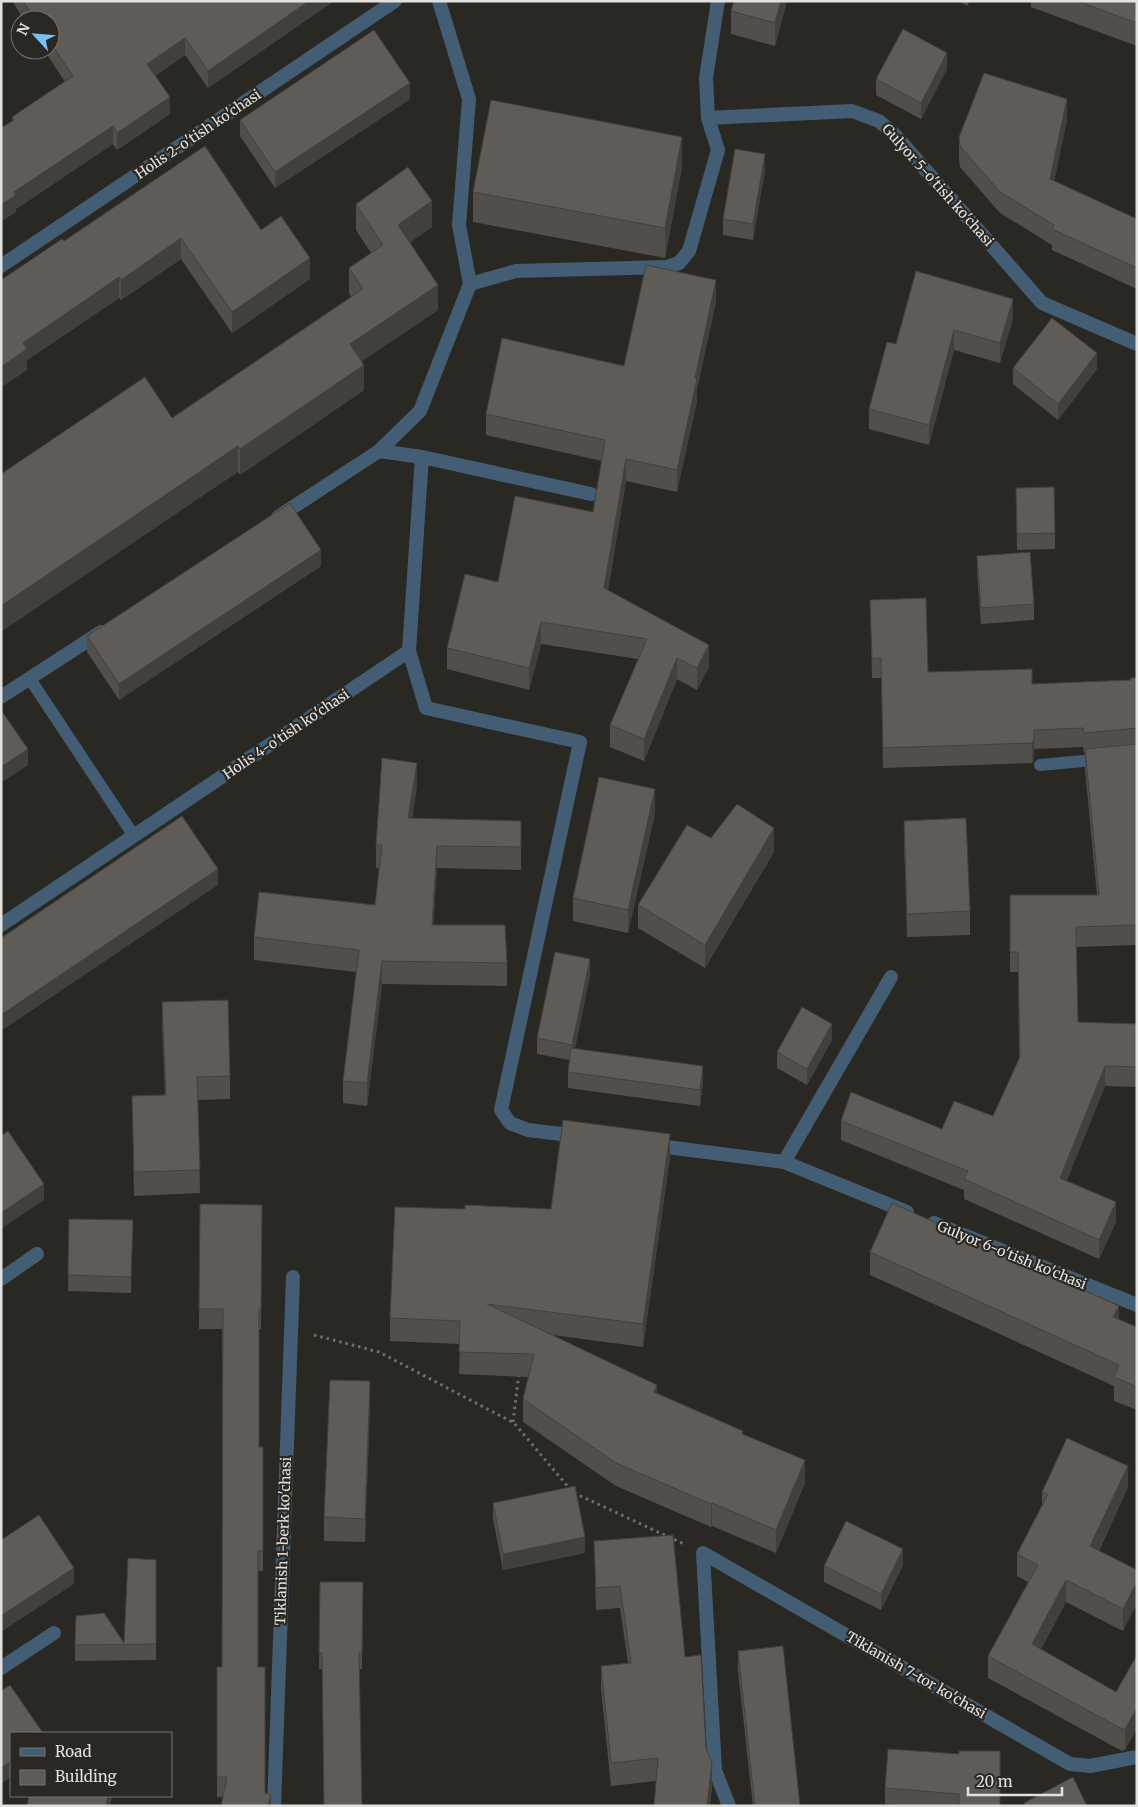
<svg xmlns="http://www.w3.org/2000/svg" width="1138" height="1807" font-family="Merriweather,serif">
	<rect width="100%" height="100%" fill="#2a2823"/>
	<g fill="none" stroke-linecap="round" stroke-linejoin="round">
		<!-- path -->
		<path stroke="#716f6b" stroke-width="3" stroke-dasharray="2.5 4" stroke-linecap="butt" d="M314 1335 379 1352 514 1423 570 1489
			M513 1422 519 1373
			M574 1493 684 1544"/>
		<!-- service -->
		<path stroke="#435e74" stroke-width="12" d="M30 679 134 836
			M1040 765 1137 756"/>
		<!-- minor -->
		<path stroke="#435e74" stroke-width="14" d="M708 118 852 111 879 121 896 136 1042 303 1137 344
			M1 266 395 1
			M470 284 516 271 667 267 679 263 689 251 718 150 708 118 706 78 718 1
			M379 451 422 457 591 494
			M278 517 379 451 420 411 470 284 459 225 469 99 439 1
			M409 651 426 708 580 742 501 1110 510 1123 528 1130 578 1136
			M1 697 101 632
			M1 925 409 651 422 457
			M651 1145 784 1162 907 1212
			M784 1162 891 977
			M934 1223 1137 1305
			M1 1279 37 1254
			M703 1553 1070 1764 1090 1766 1137 1757
			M703 1553 715 1770 729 1806
			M1 1668 54 1633
			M274 1806 293 1277"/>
	</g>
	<!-- wall -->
	<path fill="#524f4b" d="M12 1H334L208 88 185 55 155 76 170 114 117 150 113 144 16 209V212L12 117 65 82 44 50H50V20H24Z
		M787 1 775 46 731 34V11Z
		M958 1H970L967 6Z
		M1031 1H1137V46L1031 7Z
		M947 69 921 119 876 95V79Z
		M410 99 275 188 240 136V120Z
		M1067 120 1054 181 1137 219V289L1052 250V245L1000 213 960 167 959 158V137Z
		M682 167 665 258 473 222V192Z
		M765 170 753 240 723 235V219Z
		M356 204 432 227 410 242 438 310 362 361 364 390 240 475 238 472 172 418 351 297 349 293V268L371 253 356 230Z
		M261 230 310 279 232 333 181 259 121 300 119 298 27 360V370L1 387V280L64 241Z
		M1013 299V319L1000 363 954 350 929 445 869 429V409L896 344Z
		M716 302 697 389V401L677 492 626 481 608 590 709 667 697 690 677 679 644 761 610 747V725L638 659 541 644 529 690 447 669V648L498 582 593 512 602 461 486 435V414L624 366Z
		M1013 368 1097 369 1058 420 1013 384Z
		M1016 488 1055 533V549L1017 550Z
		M977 556 1034 604V620L981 624 977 572Z
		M321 566 119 700 87 652V636Z
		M870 600 928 672 1032 684 1131 680 1137 678V945L1076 947 1078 1022 1137 1024V1087L1105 1086 1066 1181 1116 1222 1099 1259 964 1199V1190L841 1140V1121L942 1129 993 1116 1019 1058 1018 972H1010V895H1097L1085 769V753H1084L1083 747 1034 749V760L1032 763 883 768 881 678H872Z
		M417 786 412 818 521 843V870L437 868 433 925 507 963V986L382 984 367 1106 343 1103V1081L356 972 254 960V937L375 905 379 868H376V845Z
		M655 813 628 933 573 921V898Z
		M904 821 970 911V935L907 937 904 844Z
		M711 838 774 852 705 968 638 928V905Z
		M590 975 575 1048 703 1082 700 1106 568 1088V1072L570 1060 537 1054V1038Z
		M162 1002 230 1076V1099L198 1100 200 1193 134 1196 132 1096 165 1095 162 1026Z
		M832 1040 807 1085 777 1068V1052Z
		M670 1157 643 1347 553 1335 657 1394 743 1434 805 1483 776 1553 712 1526 711 1527 616 1486 523 1422V1399L528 1377 459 1374 460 1344 390 1341V1318L465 1209H551Z
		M200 1204 262 1205 261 1329H259V1447H263V1571H258V1667L265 1793 271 1806 223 1797H217V1667H222V1329H199Z
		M69 1219 133 1220 131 1293 68 1291Z
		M870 1252 1119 1319 1137 1327V1410L1114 1401V1386L870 1275Z
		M370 1404 365 1542 324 1541V1517Z
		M1128 1487 1099 1551 1137 1570 1123 1631 1066 1602 1041 1649 1116 1692 1137 1655 1125 1750 1122 1751 988 1678V1656L1028 1582 1017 1576V1554L1042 1506V1492Z
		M493 1503 585 1553 503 1570 493 1519Z
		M594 1541 685 1657 706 1748 712 1785 710 1806H654L656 1781 611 1786 601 1689V1666L628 1663 620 1608 596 1610Z
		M156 1560V1660L75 1661V1645L124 1643Z
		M903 1565 881 1610 824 1582V1566Z
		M320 1582H363L362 1669H319Z
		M738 1651 800 1806H753L738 1671Z
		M888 1749 1000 1806H908L885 1804V1788Z"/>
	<!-- shaded-wall -->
	<path fill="#42403d" d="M309 1H334L208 88V71Z
		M781 1H787L775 46V23Z
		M185 38V55L147 81V64Z
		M947 53V69L921 119V103Z
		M410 83V99L275 188V172Z
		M170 97V114L117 150V133Z
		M1067 99V120L1050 200V179Z
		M113 126V144L16 209V212L1 222V205L14 192Z
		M682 137V167L665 258V228Z
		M765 154V170L753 240V224Z
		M432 201V227L398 251V225Z
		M181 238V259L121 300V280Z
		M310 258V279L232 333V312Z
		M119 277V298L27 360V370L1 387V367L23 343Z
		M716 280V302L697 389V401L677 492V470L695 378Z
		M438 285V310L350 369V344Z
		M1013 299V319L1000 363V343Z
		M954 330V350L929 445V425Z
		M1097 353V369L1058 420V404Z
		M364 365V390L240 475V449Z
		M238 446V472L1 632V606Z
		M626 459V481L604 610V588Z
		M321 550V566L119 700V684Z
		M541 622V644L529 690V668Z
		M709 645V667L697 690V668Z
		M677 658V679L644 761V739Z
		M1034 740V760L1032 763V743Z
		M28 749V765L1 783V767Z
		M417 763V786L408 841V818Z
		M655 789V813L628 933V910Z
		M774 828V852L705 968V945Z
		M437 846V868L432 947V925Z
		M218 869V885L1 1031V1015Z
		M590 959V975L572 1061V1045Z
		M382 961V984L367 1106V1083Z
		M832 1024V1040L807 1085V1069Z
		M703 1066V1082L700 1106V1090Z
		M1105 1066V1086L1060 1198V1178Z
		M670 1134V1157L643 1347V1324Z
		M44 1184V1200L1 1229V1213Z
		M1116 1202V1222L1099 1259V1240Z
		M1119 1306V1329L1113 1317Z
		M370 1381V1404L365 1542V1519Z
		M657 1385V1408L654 1392Z
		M805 1460V1483L776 1553V1530Z
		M1128 1466V1487L1090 1568V1546Z
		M712 1503V1526L711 1527V1504Z
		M585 1537V1553L503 1570V1554Z
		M903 1549V1565L881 1610V1594Z
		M74 1568V1584L1 1632V1616Z
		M1066 1580V1602L1032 1666V1644Z
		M1137 1582V1604L1123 1631V1609Z
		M1137 1708V1729L1125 1750V1729Z
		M11 1761V1777L1 1784V1768Z
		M712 1763V1785L710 1806H707Z
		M271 1795V1806H268Z
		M108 1796H112L110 1806H106Z"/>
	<!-- building -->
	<path fill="#5f5c57" stroke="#42403d" d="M23 1H309L208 71 185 38 147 64 170 97 117 133 113 126 14 192 16 195 1 205V128L14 120 12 117 73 76 50 42V20H35Z
		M734 1H781L775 23 731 11Z
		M1077 1H1137V23Z
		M903 29 947 53 921 103 876 79Z
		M374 30 410 83 275 172 240 120Z
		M984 73 1067 99 1050 179 1137 219V268L1052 229 1054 225 1000 192 960 146 959 137Z
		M491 100 682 137 665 228 473 192Z
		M205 146 261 230 281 216 310 258 232 312 181 238 121 280 119 277 23 343 27 349 1 367V280L62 239 64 241Z
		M735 149 765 154 753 224 723 219Z
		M408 167 432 201 398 225 438 285 350 344 364 365 240 449 238 446 1 606V474L145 377 172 418 363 289 349 268 383 245 356 204Z
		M646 265 716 280 695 378 697 379 677 470 626 459 604 588 709 645 697 668 677 658 644 739 610 725 647 639 541 622 529 668 447 648 465 574 498 582 515 496 593 512 605 440 486 414 502 338 624 366Z
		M916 271 1013 299 1000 343 954 330 929 425 869 409 887 342 896 344Z
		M1052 318 1097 353 1058 404 1013 368Z
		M1054 487 1055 533 1017 534 1016 488Z
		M290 503 321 550 119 684 87 636Z
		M1030 552 1034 604 981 608 977 556Z
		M926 598 928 672 1032 669V684L1131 680 1130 678H1137V728L1084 733 1083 728 1034 730V740L1032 743 883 748 881 658 872 659 870 600Z
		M1 710 28 749 1 767Z
		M1137 744V925L1076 927 1078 1022 1137 1024V1067L1105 1066 1060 1178 1116 1202 1099 1240 964 1179 968 1171 841 1121 851 1092 942 1129 954 1101 993 1116 1020 1057 1018 952H1010V895H1099L1085 749Z
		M382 758 417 763 408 818 521 821V847L437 846 432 925H505L507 963 382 961 367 1083 343 1081 359 950 254 937 259 892 375 905 382 845H376Z
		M599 777 655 789 628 910 573 898Z
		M737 804 774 828 705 945 638 905 687 825 711 838Z
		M182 816 218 869 1 1015V938Z
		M966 818 970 911 907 914 904 821Z
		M555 952 590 959 572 1045 537 1038Z
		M228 1000 230 1076 197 1077 200 1170 134 1172 132 1096 166 1095 162 1002Z
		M802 1007 832 1024 807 1069 777 1052Z
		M571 1048 703 1066 700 1090 568 1072Z
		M563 1120 670 1134 643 1324 487 1304 657 1385 654 1392 743 1431 742 1434 805 1460 776 1530 712 1503 711 1504 616 1463 523 1399 534 1354 459 1352 460 1321 390 1318 395 1207 465 1209V1205L551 1209Z
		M8 1131 44 1184 1 1213V1136Z
		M892 1203 1119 1306 1113 1317 1137 1327V1387L1114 1377 1119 1365 870 1252Z
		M200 1204 262 1205 261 1309H259V1447H263V1551H258V1667H265V1793L271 1795 268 1806H221L227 1777H217V1667H222L223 1309H199Z
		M69 1219 133 1220 131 1277 68 1275Z
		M330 1380 370 1381 365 1519 324 1517Z
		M1067 1438 1128 1466 1090 1546 1137 1570V1582L1123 1609 1066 1580 1032 1644 1116 1692 1137 1655V1708L1125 1729H1122L988 1656 1038 1565 1017 1554 1048 1494 1042 1492Z
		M575 1486 585 1537 503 1554 493 1503Z
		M39 1515 74 1568 1 1616V1540Z
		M846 1521 903 1549 881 1594 824 1566Z
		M673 1535 685 1657 701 1655 706 1748 712 1763 707 1806H654L658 1758 611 1763 601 1666 631 1663 620 1586 596 1588 594 1541Z
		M128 1558 156 1560V1644L75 1645 76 1616 104 1613 124 1643Z
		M320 1582H363L362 1653H359L362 1806H324L322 1653H319Z
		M783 1646 800 1806H755L738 1651Z
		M10 1685 43 1733H11V1761L1 1768V1691Z
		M888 1749 959 1754V1751H1000V1806H959V1794L885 1788Z
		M1073 1777 1087 1806H1026L1024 1803Z
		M29 1796H108L106 1806H27Z"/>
	<g text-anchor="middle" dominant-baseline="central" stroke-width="4.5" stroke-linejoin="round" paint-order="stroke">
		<!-- street labels -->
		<g font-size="14" fill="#e3e1de" stroke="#2a2823">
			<text transform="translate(198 134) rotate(-34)">Holis 2-o'tish ko'chasi</text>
			<text transform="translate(938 185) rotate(48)">Gulyor 5-o'tish ko'chasi</text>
			<text transform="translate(286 734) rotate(-34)">Holis 4-o'tish ko'chasi</text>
			<text transform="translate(1012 1255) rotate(22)">Gulyor 6-o'tish ko'chasi</text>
			<text transform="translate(283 1541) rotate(-88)">Tiklanish 1-berk ko'chasi</text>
			<text transform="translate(916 1675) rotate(30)">Tiklanish 7-tor ko'chasi</text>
		</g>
	</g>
	<!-- border -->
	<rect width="1138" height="1807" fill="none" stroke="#e3e1de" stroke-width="5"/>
	<!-- legend -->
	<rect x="10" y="1732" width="162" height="65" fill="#2a2823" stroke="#74726e"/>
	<rect x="20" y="1748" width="25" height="8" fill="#435e74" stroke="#74726e"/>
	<text x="55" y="1757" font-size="15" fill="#e3e1de">Road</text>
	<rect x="20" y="1770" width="25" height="15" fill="#5f5c57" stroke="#74726e"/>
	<text x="55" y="1782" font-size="15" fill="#e3e1de">Building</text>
	<!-- north arrow -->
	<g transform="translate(35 35) rotate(296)"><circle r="24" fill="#2a2823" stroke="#74726e"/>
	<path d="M0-4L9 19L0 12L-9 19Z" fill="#7abff8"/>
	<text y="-8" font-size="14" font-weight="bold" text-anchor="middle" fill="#e3e1de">N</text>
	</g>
	<!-- scale -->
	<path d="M968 1787v8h94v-8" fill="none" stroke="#e3e1de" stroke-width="2.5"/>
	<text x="976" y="1787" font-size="15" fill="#e3e1de" stroke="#2a2823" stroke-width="4" paint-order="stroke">20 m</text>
</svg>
